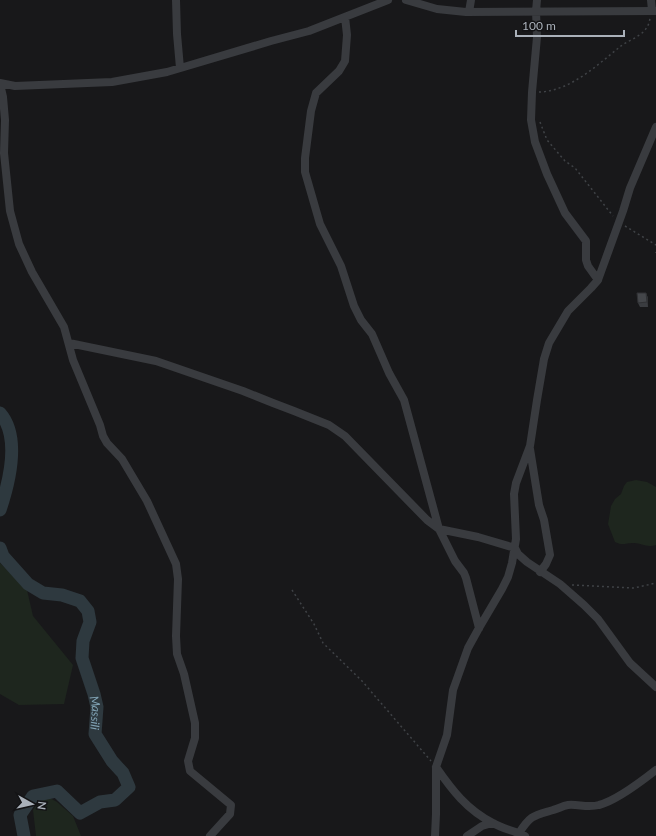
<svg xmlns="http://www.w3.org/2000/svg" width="656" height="836" font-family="Lato,sans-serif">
	<rect width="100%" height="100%" fill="#18181a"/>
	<!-- green -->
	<path fill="#1e261e" d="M636 480 647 482 656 487V545C646 548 642 543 634 543 624 543 624 546 615 542L608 524 611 506 615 499 621 494 624 486 627 482Z
		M0 563 27 590 33 616 73 665 64 704 19 705 0 694Z
		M50 798 57 802 73 816 81 836H36L33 810 39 801Z"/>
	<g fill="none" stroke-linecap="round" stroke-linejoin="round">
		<!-- river -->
		<g stroke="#2e393f" stroke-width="13">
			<path d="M0 413C21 437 9 483 0 510"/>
			<path id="s1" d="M0 548 3 556 28 584 43 593 62 595 80 601 88 611 90 622 83 641 82 658 94 694 97 707 95 734 112 761 123 773 129 787 115 800 100 802 80 813 57 791 33 796 20 815 24 836"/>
		</g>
		<!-- path -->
		<path stroke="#3f4246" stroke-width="1.5" stroke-dasharray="2 3" stroke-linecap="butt" d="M539 92C571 91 597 65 621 46 632 38 648 35 650 18
			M540 122 547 140 565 161 575 168 613 216
			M625 226 656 245
			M656 252V253
			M572 585 634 588 656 583
			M292 590 314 624 323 643 362 681 431 761"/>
		<!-- minor -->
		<path stroke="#393b3f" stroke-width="8" d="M176 0 177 34 180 68
			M406 0 437 9 466 12 656 11
			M537 0 536 11 537 37 532 92 531 120 535 142 547 174 565 213 586 241V260L588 266 598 280
			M651 0 652 10
			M469 12 471 0
			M345 17 347 35 345 61 339 71 316 93 311 111 305 158V172L320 224 341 266 354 306 361 320 372 334 389 373 404 400 439 529 455 561 464 573 466 578 479 628
			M0 83 15 86 112 82 167 72 271 41 309 31 388 0
			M0 84 3 97 5 120 4 153 10 211 19 244 32 272 64 327 73 360 100 425 103 436 107 443 122 459 147 501 176 564 178 579 176 636 177 654 184 674 195 723V738L188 761 190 771 231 805 230 814 210 836
			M69 343 156 361 243 391 273 403 294 411 329 425 345 436 427 520 439 529 478 537 515 548 518 554 527 562 560 584 584 605 598 619 630 663 656 687
			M530 449 539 505 544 520 550 555 546 564 540 572
			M436 767C452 790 467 810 493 823 503 829 515 831 525 836
			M519 833C531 815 533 816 553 810 558 809 562 806 568 805 578 804 588 808 599 805 616 801 642 781 656 770
			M435 836 436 814V767L447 735 453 690 468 648 479 628 502 589 508 577 512 563 516 539 514 494 516 483 530 446 537 400 544 359 549 343 568 311 591 288 598 280 623 211 630 188 656 127
			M467 836 482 826 492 823"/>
	</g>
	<!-- wall -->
	<path fill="#3a3c40" d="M646 293 648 298V307H640L638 303Z"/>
	<!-- shaded-wall -->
	<path fill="#303134" d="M646 293 648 298V307L647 302Z"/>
	<!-- building -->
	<path fill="#44464a" stroke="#303134" d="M637 293H646L647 302 638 303Z"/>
	<g text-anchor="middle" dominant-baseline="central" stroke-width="3.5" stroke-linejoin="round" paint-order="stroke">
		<!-- water labels -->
		<g font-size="12" font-style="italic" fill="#81a3b5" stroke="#131315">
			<text stroke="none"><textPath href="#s1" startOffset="220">Massili</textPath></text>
		</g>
	</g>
	<!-- north arrow -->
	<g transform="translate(32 804) rotate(98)" stroke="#131315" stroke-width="3" paint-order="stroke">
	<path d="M0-3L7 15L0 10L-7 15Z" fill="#aab1ba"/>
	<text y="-6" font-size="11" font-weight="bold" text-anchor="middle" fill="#aab1ba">N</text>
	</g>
	<!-- scale -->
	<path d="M516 30v6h108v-6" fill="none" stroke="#aab1ba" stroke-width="2"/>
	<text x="522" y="30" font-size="12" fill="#aab1ba" stroke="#131315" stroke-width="3" paint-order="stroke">100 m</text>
</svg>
